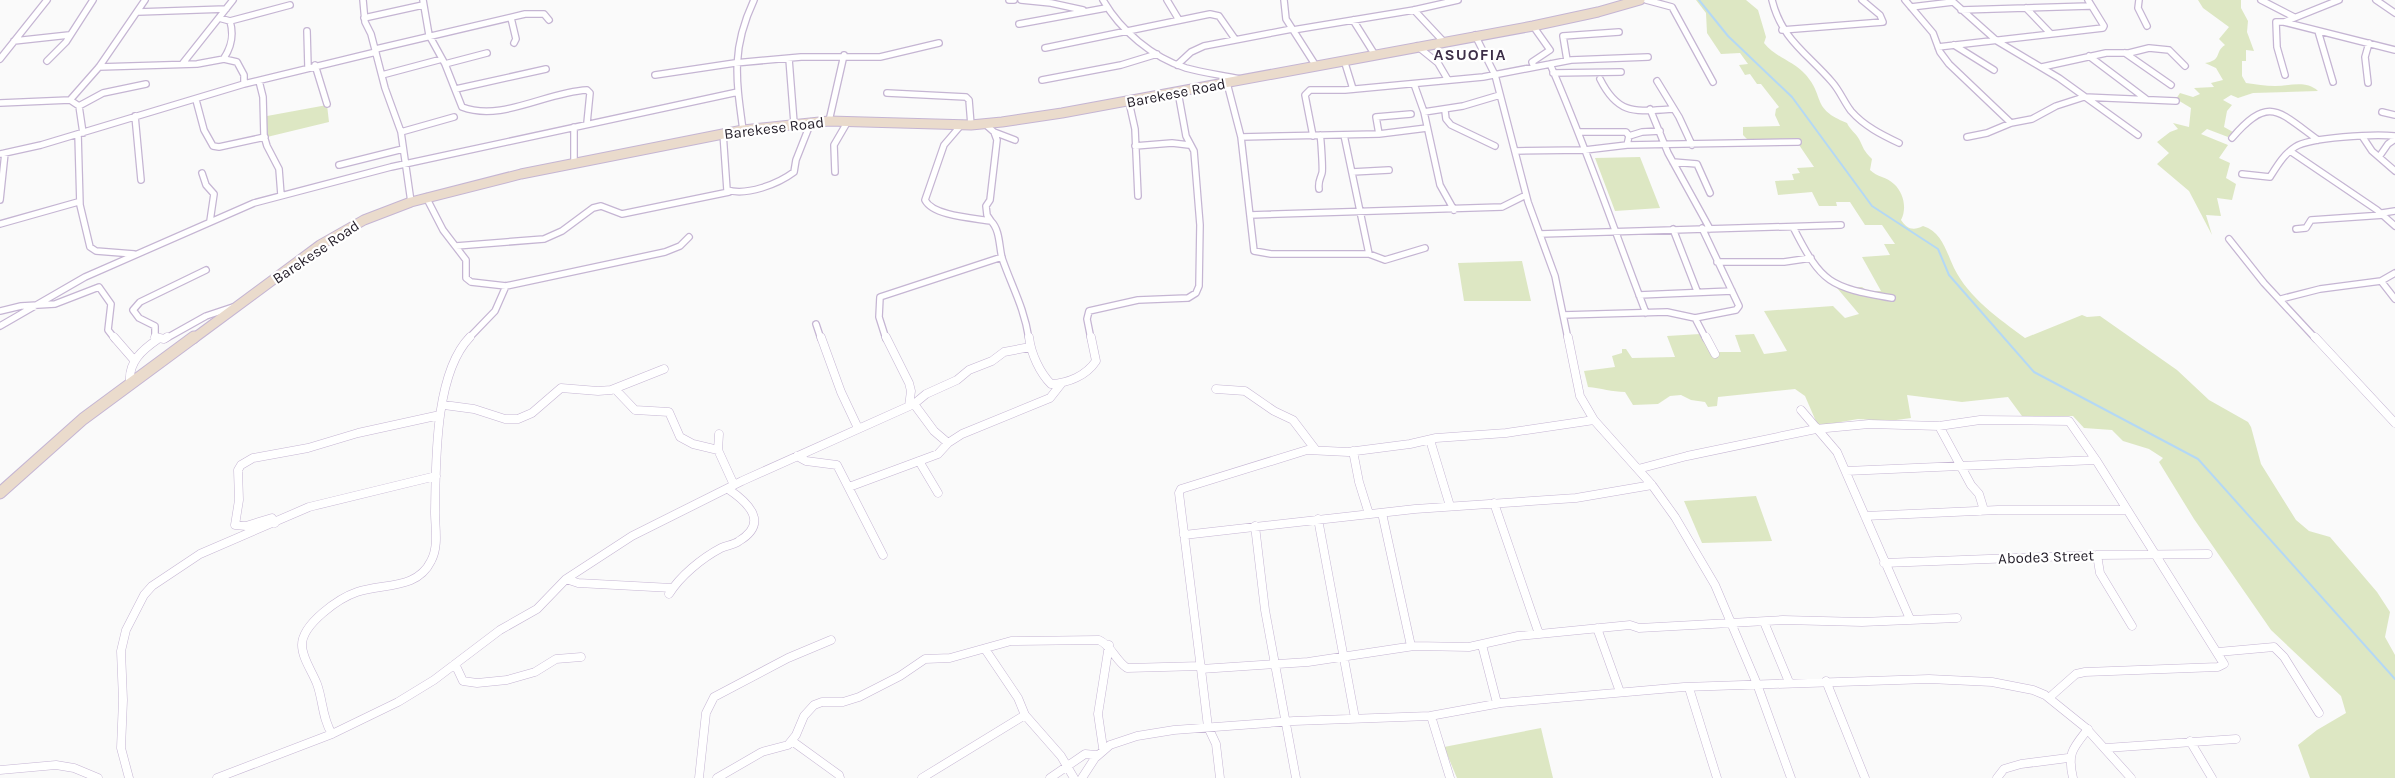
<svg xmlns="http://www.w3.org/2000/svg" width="2395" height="778" font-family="Karla,sans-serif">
	<rect width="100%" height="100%" fill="#fafafa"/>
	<!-- green -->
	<path fill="#dde7c3" d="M1696 0H1746L1758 10 1766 37 1764 43C1775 57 1793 61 1805 74 1826 97 1810 108 1847 123 1850 130 1856 133 1859 139 1864 149 1863 150 1872 159L1870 170C1877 177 1887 177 1894 184 1904 193 1907 209 1901 220 1907 229 1913 231 1923 226 1942 232 1946 251 1954 268 1969 298 1998 318 2025 338L2082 315 2087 317 2100 316 2177 370 2209 400 2248 422 2251 427 2261 464 2296 520 2309 531 2330 537 2377 592 2390 612 2385 637 2395 655V778H2310L2298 745 2317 730 2346 713 2341 696 2271 630 2194 519 2159 462 2163 458 2149 449 2123 441 2112 430 2084 428 2073 416H2022L2008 397 1962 402 1907 395 1911 418 1889 421 1858 419 1818 426 1805 396 1795 389 1718 397 1717 406 1708 407 1705 402 1691 400 1681 395 1670 396 1658 404 1633 405 1625 392C1612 392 1601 388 1588 387L1584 371 1615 367 1612 356 1622 353V349H1626L1632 358 1675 357 1667 336 1700 334 1711 352H1741L1735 335 1754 334 1764 354 1787 351 1764 311 1833 306 1845 318 1859 314 1837 288 1862 287 1867 291H1881L1862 257 1890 255 1884 244H1895L1882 225H1865L1850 202H1836L1837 206H1819L1812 192 1778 195 1775 181 1794 180 1792 174 1800 173 1797 168 1814 167 1795 139 1749 141 1743 135V127L1780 126 1775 115 1776 109 1779 107 1761 84H1757L1750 74 1745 75 1739 65 1748 64 1740 53 1721 54 1707 33 1706 13Z
		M2198 0H2241V8L2248 21 2247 32 2254 51 2246 50V61H2242V76L2246 83C2256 84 2265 86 2275 86 2290 86 2306 80 2318 91L2253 93 2238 98 2231 95 2223 100 2232 105 2227 111 2224 127 2233 132 2228 137 2207 129 2201 134 2228 145 2219 158 2230 163 2226 178 2236 184 2232 200 2217 198 2221 216 2206 215 2212 235 2189 191 2157 164 2169 153 2157 142 2170 132 2178 129 2173 123 2189 127 2191 108 2176 99 2180 93 2193 97 2200 94 2194 88 2214 87 2211 83 2223 80 2216 68 2205 63C2223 60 2214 52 2225 45L2219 39 2229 27 2203 8Z
		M327 105 329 122 267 137V116Z
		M1640 157 1660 208 1615 211 1595 158Z
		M1522 261 1531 301H1464L1458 263Z
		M1756 496 1772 541 1702 543 1684 501Z
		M1541 728 1553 778H1457L1444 747Z"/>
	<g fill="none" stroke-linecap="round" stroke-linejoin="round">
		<!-- stream -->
		<path stroke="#b4d8f5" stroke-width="2" d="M1699 0 1728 36 1792 97 1872 206 1938 249 1949 275 2034 372 2198 459 2395 679"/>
		<defs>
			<path id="minor-far1" d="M363 0 365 22 371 34 385 88 401 132 411 202
				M423 0 429 35 445 64 462 107C502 122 546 92 587 90L590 93 587 123
				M1009 0H1014
				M1021 0 1051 3 1083 10
				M1103 0C1120 30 1153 58 1186 68 1204 73 1222 75 1240 79
				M1167 0 1179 20
				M1284 0 1286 19 1316 66
				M1646 0 1672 7 1713 82
				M1772 0C1782 40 1807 53 1832 82 1840 91 1844 102 1851 111 1864 126 1882 135 1899 143
				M1905 0 1933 33 1940 52 1949 64 2011 123
				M1951 0 1997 41 2059 78 2138 135
				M2139 0 2138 8 2147 26
				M2261 0 2294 17
				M2376 0 2395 13
				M1911 7 1953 2
				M2026 8 2050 33
				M1414 10 1443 41
				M1961 10 2090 6
				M138 12 226 9
				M219 18 230 21C234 35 232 46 224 58
				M364 18 423 5
				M511 18 516 39 514 43
				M1353 20 1375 55
				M230 21 290 5
				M2284 22 2339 0
				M1019 24 1106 8
				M1533 26 1550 50 1532 62 1534 67
				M1293 30 1414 10 1458 0
				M1782 30 1883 22 1880 15 1862 0
				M307 31 308 67
				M2318 31 2333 82
				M1475 35 1495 75 1528 202 1555 276 1568 339
				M14 41 69 35
				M1954 45 1994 70
				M1417 46 1438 63 1448 80
				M1938 47 2103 28 2104 26 2088 0
				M1045 48 1210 14 1219 16 1235 39
				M376 49 525 14H544L549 20
				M2125 53 2171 85
				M2089 56 2146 99
				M0 59 47 0
				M789 59 794 123
				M1344 60 1353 89
				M1567 60 1563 36 1619 32
				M47 61 66 42 93 0
				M183 63 233 0
				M445 64 487 53
				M1550 64C1586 146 1614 230 1646 313
				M315 65 327 104
				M1177 65 1191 52 1204 46 1292 29
				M99 67 197 64 224 59 237 62 244 75V84
				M2042 67 2106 53H2129L2149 48 2169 50 2185 66
				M1553 73 1621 72
				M382 75 442 59
				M655 75 735 63 801 57H880L939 43
				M2285 75 2277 47 2276 22H2284L2395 50
				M1600 79C1619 117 1637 111 1674 109
				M1042 80 1121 65 1157 54
				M259 81 263 97 264 136 267 146 279 169 281 195
				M1657 81 1679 117 1692 145
				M1227 83 1241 137 1254 251 1271 254H1369L1385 260 1425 248
				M2368 83 2365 57 2369 43
				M1414 84 1424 112 1440 185 1454 210
				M456 89 546 69
				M887 93 966 97 969 100 971 125
				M70 100 99 67 145 0
				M196 100 204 130 213 146 219 147 265 137
				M1129 102 1135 129 1138 196
				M0 103 70 100 79 106 83 133
				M79 106 103 93 146 84
				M1650 109 1668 153 1710 229
				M1445 111 1446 119 1451 125 1495 146
				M1424 112 1463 106 1500 95
				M2382 112 2395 115
				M135 116 141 180
				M829 121 844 55
				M962 124 944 145 925 200C933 216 973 218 991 221 1000 230 999 246 1002 258 1012 287 1024 307 1029 339
				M985 124 994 132 997 140 990 200 986 206 987 215 991 221
				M574 127V164
				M743 130C736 79 731 49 754 0
				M401 132 454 117
				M994 132 1015 140
				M1580 132H1626L1629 136 1627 145
				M723 133 727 190C747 196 778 184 794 172L796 160 811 122
				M78 134 80 205 90 247 96 251 134 254
				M1379 134 1376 117 1411 114
				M1344 135 1369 254
				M1313 136 1305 95 1310 90H1345L1483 77 1571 60 1648 57
				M1629 136 1642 132 1660 131
				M2362 136 2372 151 2395 171
				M1241 137 1379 134 1427 128
				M1967 137 1987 133 2011 123 2032 119 2056 106 2084 97 2176 101
				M2232 138C2269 95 2278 111 2318 140
				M1135 146 1172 143 1189 145
				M1515 151 1585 150 1627 145 1798 142
				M2290 151 2377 210 2395 226
				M0 154 41 145 244 84 376 52
				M2379 157 2388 144 2395 139
				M1673 162 1697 164 1710 193
				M339 165 403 149
				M835 172 834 145 848 121
				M1352 172 1389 170
				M202 173 206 185 214 194 210 221
				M2242 174 2270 177C2277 166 2284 154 2295 147 2310 137 2375 134 2395 136
				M1319 189C1318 181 1320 180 1322 173 1323 170 1321 138 1320 135
				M426 197 443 230 466 260V278L471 282 506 286 665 252 680 246 689 237
				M0 200 5 153
				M2382 213 2395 211
				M1250 215 1502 207 1526 195
				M0 224 78 202
				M1793 227C1822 284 1829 287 1892 298
				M1702 228 1739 306 1736 310 1695 318 1706 339
				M1673 229 1697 291
				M2296 229 2306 228 2311 220 2384 215
				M1540 234 1841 225
				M2229 239 2264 283 2316 339
				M456 246 544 239 562 231 593 208 601 206 622 214 729 192
				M1717 262H1784L1811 258
				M2381 281 2395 299
				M1639 295 1732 291
				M2281 299 2320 289 2381 281 2395 273
				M0 311 21 306 55 304 99 287 111 304 108 330 115 339
				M1563 315 1667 312 1695 318
				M816 324 821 339
				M0 326 85 277 254 203 391 167 738 92
				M160 339 155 338V326L139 318 133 310 140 302 206 270
				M165 339 206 316 233 307
				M468 339 495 311 506 286
				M886 339 879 317 880 297 1002 257
				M1091 339 1087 319 1089 311 1138 300 1188 298 1196 293 1199 286 1200 225 1194 151 1186 136 1178 92"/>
			<path id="minor" d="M114 337 134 360
				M155 337 164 339 167 337
				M821 337 841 392 858 428
				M886 337 909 383 911 391 909 406
				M1029 337C1031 354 1040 373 1051 384 1068 383 1086 376 1096 361L1091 337
				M1568 337 1580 396 1594 420 1652 485 1675 517 1715 585 1757 684 1791 778
				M1706 337 1715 354
				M2315 337 2395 423
				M130 383C128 362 142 350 158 339
				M615 389 635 410 669 412 680 437 693 444 718 450
				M1216 389 1245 391 1274 411 1293 420 1315 449
				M914 404 934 431 948 443 962 434 1050 398 1061 384
				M444 405 474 409 505 419H518L532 413 561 388 598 391 611 390 664 369
				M1801 410 1837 452 1910 619
				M1939 426 1971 485 1979 494 1983 507 1980 511
				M719 434 718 450 734 485
				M1430 440 1450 506
				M1353 451 1359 482 1369 514
				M797 456 806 461 837 465 883 555
				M919 461 938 493
				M1638 469 1687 456 1816 429 1869 424 1939 426 1980 420 2069 421 2096 460 2224 664 2218 667 2085 672 2076 674 2050 697
				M1846 471 2096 460
				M849 487 938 454 948 443
				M1494 503 1539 634
				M1382 513 1411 646
				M1865 516 1998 510H2127
				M1318 519 1355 718
				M275 523 272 518 246 526 235 525 239 500 238 470 241 465 253 458 308 448 358 433 440 415
				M1255 526 1265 610 1296 778
				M1184 535 1415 509 1576 498 1652 485
				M2097 555 2100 573 2132 626
				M1884 563 2097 555 2208 554
				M566 579 578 583 672 588
				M669 594C680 576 702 558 721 548 727 545 734 545 739 541 769 523 749 503 728 489
				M1764 622 1789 682
				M1597 628 1620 692
				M1482 645 1497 703
				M985 649 1018 698 1025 715 1061 756 1074 778
				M2218 652 2274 647 2284 657 2319 713
				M455 664 463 681 477 683 507 680 535 672 556 659 581 657
				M1201 669 1179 493 1181 489 1307 450 1348 452 1410 444 1436 438 1506 433 1594 420
				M1826 681 1865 778
				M1689 688 1717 778
				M1431 716 1450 778
				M332 734C322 718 323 700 317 684 312 671 302 658 302 645 302 624 339 598 357 592 383 583 417 590 431 561 439 546 435 528 435 512 436 464 434 374 470 337
				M792 741 839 775 840 778
				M2190 741 2212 778
				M1103 748 1098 714 1109 645
				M2106 748 2236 739
				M0 770 56 765 74 768 98 778
				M129 778 121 748 123 700 121 651 126 630 144 595 152 586 200 554 309 507 436 476
				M217 778 332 734 398 702 434 680 500 630 537 609 566 579 632 536 742 481 914 404 926 394 957 380 969 370 992 361 1004 352 1030 347
				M699 778 706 713 714 697 788 658 831 640
				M717 778 762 752 788 745 796 735 804 716 814 705 822 702H843L859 697 900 676 925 659 950 658 1011 641 1099 640C1112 646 1115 660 1127 668L1201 666
				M922 778 1025 715
				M1050 778 1085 754 1096 755
				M1082 778 1095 758 1110 745 1137 736 1174 730 1294 721 1430 716 1501 703 1684 687 1929 679 1992 682 2033 690 2045 695 2086 728 2131 778
				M1220 778 1216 744 1208 727 1201 669 1308 662 1414 646 1469 647 1518 636 1630 625 1639 628 1783 620 1862 622 1957 618
				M1997 778 2004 769 2021 764 2068 758
				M2073 778C2067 753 2073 748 2088 729"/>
			<path id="secondary-far1" d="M193 339 320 245 364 220 411 202 521 174 743 130 829 121 971 125 1002 122 1062 113 1533 26 1598 12 1640 0"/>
			<path id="secondary" d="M0 493 83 419 194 337"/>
		</defs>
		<!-- minor-far1 casing -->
		<use href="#minor-far1" stroke="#c5b5d3" stroke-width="8"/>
		<!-- minor casing -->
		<use href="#minor" stroke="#c5b5d3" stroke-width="9"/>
		<!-- secondary-far1 casing -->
		<use href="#secondary-far1" stroke="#c5b5d3" stroke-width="11"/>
		<!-- secondary casing -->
		<use href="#secondary" stroke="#c5b5d3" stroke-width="13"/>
		<!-- minor-far1 -->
		<use href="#minor-far1" stroke="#fff" stroke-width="5.5"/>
		<!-- minor -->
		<use href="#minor" stroke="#fff" stroke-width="8"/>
		<!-- secondary-far1 -->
		<use href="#secondary-far1" stroke="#eadbcc" stroke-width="9"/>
		<!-- secondary -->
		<use href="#secondary" stroke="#eadbcc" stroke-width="11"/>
	</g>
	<g text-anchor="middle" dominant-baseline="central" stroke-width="4.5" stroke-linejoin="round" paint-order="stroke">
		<!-- street labels -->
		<g font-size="15" fill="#221c27" stroke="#fff">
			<text transform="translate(1176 93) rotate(-11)">Barekese Road</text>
			<text transform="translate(774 128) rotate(-7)">Barekese Road</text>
			<text transform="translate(316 252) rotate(-34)">Barekese Road</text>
			<text transform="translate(2046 557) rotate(-2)">Abode3 Street</text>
		</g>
		<!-- far-district labels -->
		<g font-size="16" font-weight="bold" letter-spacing="1" fill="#3d2f48" stroke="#fff">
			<text x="1470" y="54">ASUOFIA</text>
		</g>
	</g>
</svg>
